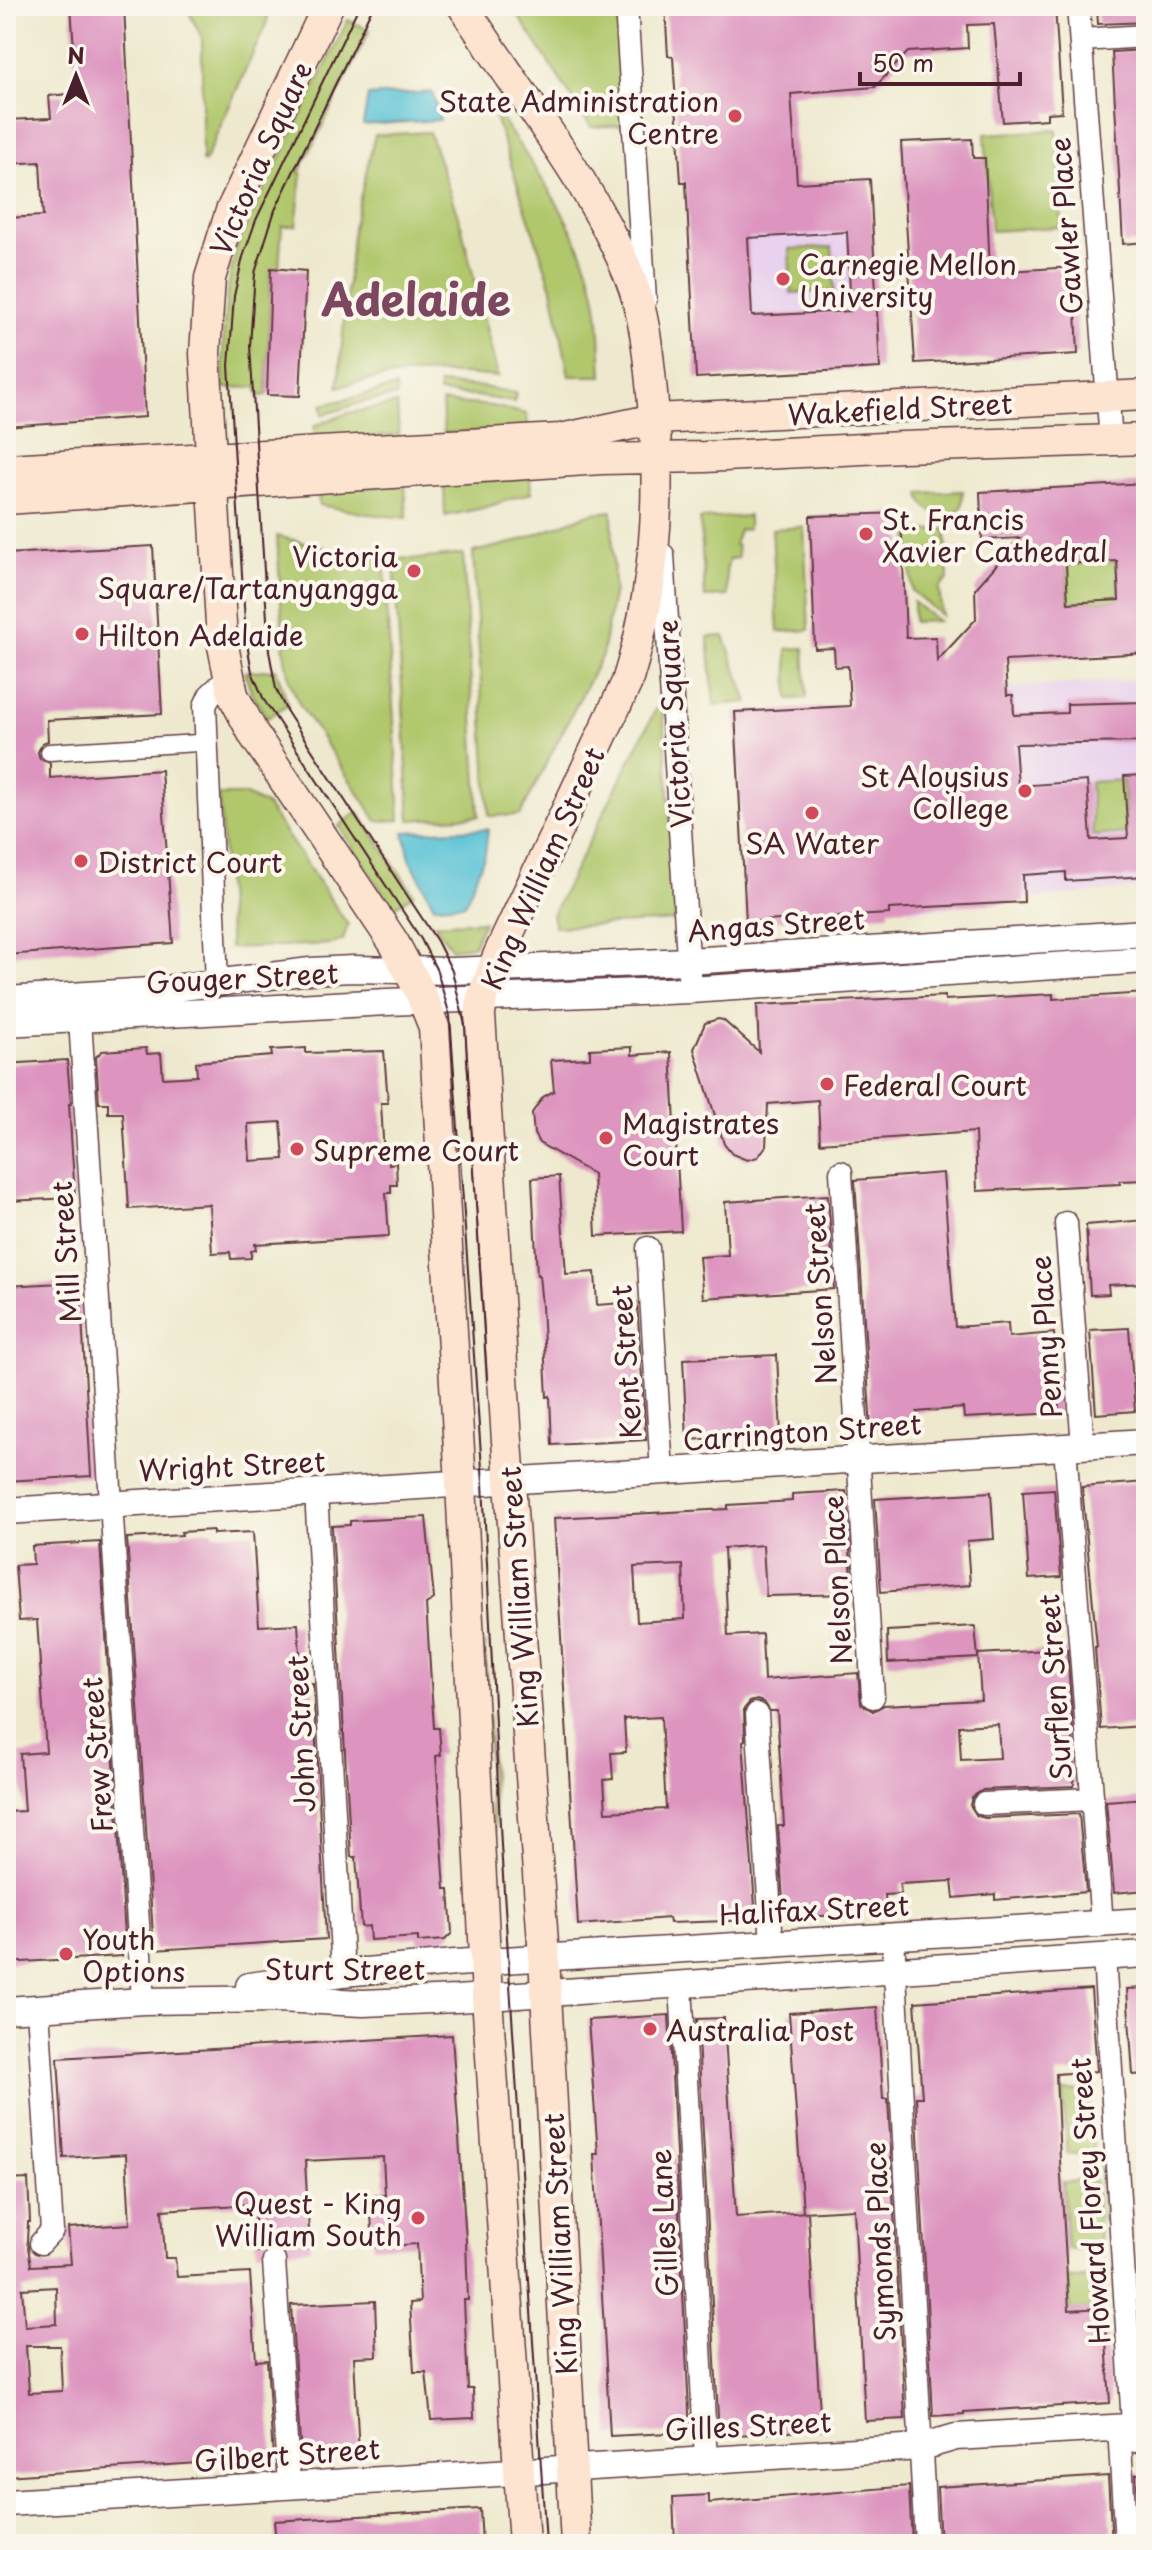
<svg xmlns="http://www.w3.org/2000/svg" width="1152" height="2550" font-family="'Playpen Sans',sans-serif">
	<rect width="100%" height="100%" fill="#fbf7ec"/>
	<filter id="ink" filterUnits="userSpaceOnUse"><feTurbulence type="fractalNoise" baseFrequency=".0125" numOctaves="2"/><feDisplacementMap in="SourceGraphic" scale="16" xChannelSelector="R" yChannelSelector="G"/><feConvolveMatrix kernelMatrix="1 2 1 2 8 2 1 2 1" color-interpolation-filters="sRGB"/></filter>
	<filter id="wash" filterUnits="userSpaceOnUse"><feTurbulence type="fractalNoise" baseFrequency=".006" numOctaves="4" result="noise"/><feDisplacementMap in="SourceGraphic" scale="32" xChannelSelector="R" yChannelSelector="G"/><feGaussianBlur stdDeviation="1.8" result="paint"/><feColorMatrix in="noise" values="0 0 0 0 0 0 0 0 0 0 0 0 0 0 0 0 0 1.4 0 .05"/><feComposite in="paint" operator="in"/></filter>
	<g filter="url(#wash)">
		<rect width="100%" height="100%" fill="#eee9ce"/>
		<!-- built -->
		<path fill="#e9d2ed" d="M870 179 879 368 696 378 686 189Z
			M1146 679V887L909 911 898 695Z
			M1146 2471V2544H1141L1138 2472Z"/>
		<!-- green -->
		<path fill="#b0c76c" stroke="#7d734c" stroke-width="2" d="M182 6H269L267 22 204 163 202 162V38L189 12Z
			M512 6H618L626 125 591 127Z
			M348 20 370 30 299 173 302 174 296 226H282L279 269H271L267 395 258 396 257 387 224 388C221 338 224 292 238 243Z
			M490 102C527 158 571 213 591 278 601 309 600 344 602 376H569L552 288Z
			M1057 130 1062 227 991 231 985 134Z
			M429 132 461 225 498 377C442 371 392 372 338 387L353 228 375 135Z
			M832 247 834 291 791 293 789 249Z
			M439 384 482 387 516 393 514 402 477 396 439 393Z
			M396 387 397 396 363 402 323 415 322 405Z
			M442 402 492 406 527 414 528 429 444 433Z
			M397 404 399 435 315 441 314 426 348 413Z
			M530 478 531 493 483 508 445 516 444 483Z
			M405 485 407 518 368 514 319 505 318 490Z
			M963 491 962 507C946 522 923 514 920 493Z
			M612 511 614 590 602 655 520 815 489 816 473 552 516 542 592 513Z
			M748 516V529L739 530 734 545 737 546 738 558 729 559 726 572 728 596 705 597 700 519Z
			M804 527 809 630 778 632 772 529Z
			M946 529 948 579 939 588 942 616 912 591 909 531Z
			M277 536 349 554 384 557 400 820 377 821 300 705 289 680 284 652Z
			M463 554 479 816 410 820 394 558 419 559Z
			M1117 561 1119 600 1068 603 1066 564Z
			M913 602 938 621 913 622Z
			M724 636 748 702 714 705 708 637Z
			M804 648 807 698 789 699 787 649Z
			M276 669 288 704 267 718 250 689 245 672Z
			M657 707H663L677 909 674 921 555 927 552 915Z
			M1123 780 1126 833 1093 836 1090 782Z
			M219 795H246L267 806 348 925 343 940 332 944 230 948Z
			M358 812 414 894 393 908 339 826Z
			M484 921 473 946 452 949 434 924Z
			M484 1643 500 1910H494Z
			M1090 2090 1094 2153 1067 2154 1063 2092Z
			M1099 2159 1106 2163 1109 2219 1103 2221Z
			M1095 2180 1100 2247 1067 2249 1063 2182Z
			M1102 2277 1104 2308 1070 2311 1068 2279Z"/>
		<!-- water -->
		<path fill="#5ac3d6" stroke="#527180" stroke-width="2" d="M432 92 440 120 363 125 368 96Z
			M488 829 485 854 465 904 434 906 410 859 404 832Z"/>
		<g id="blocks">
			<!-- building -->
			<path fill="#dd95c0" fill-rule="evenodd" d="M71 6H124L145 417 6 427V218L43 216 40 162 6 164V120L51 118 49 96 77 93Z
				M665 6H1055L1062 112 1047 113V119L1003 122 994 24 967 25 968 48 908 52 875 87 791 94 797 183 870 179 880 368 696 378 686 182H681L673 57 668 56ZM847 232 851 311 752 316 748 238Z
				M1097 6H1146V22L1098 24Z
				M1146 50V242L1123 244 1112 52Z
				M972 139 973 158H985L990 272 1074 267 1078 354 915 363 901 142Z
				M271 268 306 271 300 396 267 395Z
				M1146 483V653L1005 661 1007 695H1013L1014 715 1067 713V704L1146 702V742L1015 744 1018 786 1087 781 1091 840 1128 838 1124 776 1146 775V876L1066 881V872L1023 875 1024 902 889 909V914L746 922 735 712 850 706 848 666 835 667 834 648 815 649 810 516 901 513 906 638 936 637 937 661 976 619 975 589 1020 538 982 540 980 492ZM1117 561 1119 600 1068 603 1066 564Z
				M153 546 162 714 47 720 48 741 42 743 38 752 40 759 50 763V778L161 770 173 943 6 955V554Z
				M1146 993V1180L1120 1181V1184L977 1191 975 1132 820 1143 818 1100 768 1104 766 1146 758 1157 747 1160 732 1154 724 1144 694 1049 705 1023 718 1019 723 1020 759 1052 757 1005 945 996V1000L1053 994V999Z
				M632 1047V1055L671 1052 681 1231 596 1236 593 1174 539 1143 534 1134 532 1113 543 1097 554 1091 551 1060 590 1058V1049Z
				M146 1048 147 1054 161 1053 163 1078 197 1076 196 1062 272 1056 271 1050 306 1048V1053L384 1051 388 1103H381L384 1157H389V1164L396 1163 397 1185H391V1193H386L389 1236 255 1244 256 1250 251 1251V1258L231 1259 230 1252 212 1253 209 1204 129 1209 123 1113H108V1103H99L96 1057 102 1051ZM281 1122 284 1159 250 1161 248 1124Z
				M67 1060 71 1104H69L75 1198 6 1201V1064Z
				M943 1173 955 1327 1008 1323 1009 1337 1054 1333 1059 1413 964 1418 963 1408 917 1412 918 1426 871 1430 855 1180Z
				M559 1176 566 1274 595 1272 597 1305 637 1302 646 1440 552 1445 550 1396 547 1397 542 1306 539 1275H537L532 1178Z
				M828 1195 834 1289 703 1298 699 1257 728 1255 725 1202Z
				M1146 1220V1283L1108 1285 1109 1294 1090 1295 1086 1225Z
				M80 1282 91 1476 6 1481V1286Z
				M1129 1328 1135 1411 1096 1414 1090 1330Z
				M777 1355 781 1435 687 1440 683 1359Z
				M1146 1482V1681L1140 1682 1143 1726 1101 1729 1095 1647H1097L1082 1487Z
				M1054 1489 1061 1577 1029 1579 1023 1491Z
				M846 1491 853 1594 766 1596 763 1545 724 1548 728 1636 762 1634 764 1680 858 1673 861 1704 873 1711 884 1705 981 1700 978 1654 1067 1649 1073 1731 1074 1786 983 1790 972 1797 970 1805 977 1816 985 1818 1079 1814 1086 1892 995 1900V1894L954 1898 952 1881 900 1884 901 1894 885 1895 886 1908 839 1911V1915L784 1918 778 1826H784L777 1711H770L764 1702 757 1700 750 1702 744 1709 745 1740 743 1741 756 1920 670 1923 669 1918 578 1925 554 1518 728 1509V1505L792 1501V1494ZM683 1565 685 1619 637 1622 634 1567ZM661 1717 666 1809 606 1812 604 1780 613 1779 611 1753 626 1752 624 1719ZM998 1724 1000 1758 961 1760 959 1726Z
				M991 1492 994 1539 967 1541 970 1585 881 1592 875 1499Z
				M426 1517 434 1599 426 1604 434 1728H439L441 1755 436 1756 445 1889H449L452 1933 445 1940 418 1942V1937L370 1940 369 1926 361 1927 356 1857H351L332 1526 350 1525V1521Z
				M213 1530V1534L253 1532 259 1626 298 1624 302 1684 313 1683 326 1939 154 1950 127 1538 182 1535 181 1532Z
				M100 1542 126 1952H122V1956L6 1963V1812L24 1811 20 1754 46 1752 37 1620 19 1621 15 1565 33 1564 32 1546Z
				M975 1626 978 1658 888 1663 887 1631Z
				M1146 1798V1890L1114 1893 1106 1801Z
				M1146 1988V2074L1133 2075 1127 1989Z
				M1091 1989 1097 2071 1056 2074 1060 2160 1069 2310 1104 2308 1110 2403 964 2412V2414L933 2416 916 2097H922L915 2002Z
				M877 2007 883 2099H888L905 2419 865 2421 854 2209 803 2212 789 2013Z
				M669 2015 690 2432 610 2436 594 2154H598L588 2020Z
				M724 2018 736 2217 808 2212 821 2430 719 2436 697 2019Z
				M452 2035 466 2241 468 2300H464L468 2389H473L474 2418 431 2420 426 2372H414L410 2303 420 2302 417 2244 373 2247 370 2196 385 2195 383 2157 305 2161 310 2249 282 2250 274 2247 257 2252 254 2204 162 2210 165 2258H175L177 2277 250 2273 256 2361 267 2360 273 2458 6 2476V2180L28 2179 30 2222H28L27 2241 31 2266 71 2264 68 2228 130 2224 126 2154 64 2158 58 2058ZM56 2287 57 2324 25 2326 22 2289ZM26 2346H60L62 2391 29 2393Z
				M375 2301 377 2356 354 2357 359 2454 301 2458 291 2305Z
				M1136 2474H1146V2494H1137Z
				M1108 2476 1112 2544H940L937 2487Z
				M909 2486 912 2544H675L673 2497 709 2495V2503Z
				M480 2509 482 2544H276L274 2521Z"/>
		</g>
	</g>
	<g filter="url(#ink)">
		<use href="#blocks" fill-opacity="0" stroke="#633d43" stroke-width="2"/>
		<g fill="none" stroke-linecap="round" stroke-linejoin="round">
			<defs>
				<path id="pedestrian" d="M49 752 198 743"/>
				<path id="minor" d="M626 6 645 300
					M1078 6 1111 441
					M1081 40 1146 36
					M663 555 690 990
					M217 982 205 706 210 695 228 678
					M79 1004 143 2001
					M841 1172 873 1697
					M1066 1223 1083 1446
					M648 1248 662 1472
					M1065 1447 1102 1924
					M316 1492 343 1973
					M757 1714 772 1944
					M984 1804 1092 1799
					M893 1936 926 2544
					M1104 1956 1134 2441
					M681 1984 706 2460
					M38 2008 52 2231 41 2243
					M274 2261 289 2485
					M1119 2427 1126 2544"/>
				<path id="tertiary" d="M6 1000 150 991 310 971 353 969 452 971 688 961 1146 933
					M6 1023 387 1002 690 990 1146 960
					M6 1511 1146 1442
					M249 1986 343 1973 455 1963 1146 1921
					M6 2010 143 2001 277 1999 363 2003 456 1999 1146 1954
					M6 2503 921 2447 956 2437 1146 2426"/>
				<path id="secondary" d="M328 6 231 211 210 278 205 353 222 641 233 695 254 735 394 943 420 992 434 1027 461 1484 487 1997 524 2544
					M463 6C519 95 589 177 629 275 645 314 648 352 652 393 662 490 656 589 627 682L498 956 482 998 480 1015 507 1441 544 1957 576 2544
					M6 469 561 439 655 419 1146 395
					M6 499 601 459 705 457 902 447 1146 439"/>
			</defs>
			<!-- pedestrian casing -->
			<use href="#pedestrian" stroke="#633d43" stroke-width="19"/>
			<!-- minor casing -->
			<use href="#minor" stroke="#633d43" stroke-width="25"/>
			<!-- tertiary casing -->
			<use href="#tertiary" stroke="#633d43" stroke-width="29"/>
			<!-- secondary casing -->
			<use href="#secondary" stroke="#633d43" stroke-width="33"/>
			<!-- pedestrian -->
			<use href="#pedestrian" stroke="#fff" stroke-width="16"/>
			<!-- minor -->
			<use href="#minor" stroke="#fff" stroke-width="22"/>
			<!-- tertiary -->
			<use href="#tertiary" stroke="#fff" stroke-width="26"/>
			<!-- secondary -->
			<use href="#secondary" stroke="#fde4d1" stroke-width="30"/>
			<!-- tram -->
			<path stroke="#4a1f2b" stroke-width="2" d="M359 6 256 220 243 257 234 296 229 366 246 638 252 672 264 700 421 939 437 971 450 1016 483 1483 501 1845 546 2544
				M373 6 275 210 255 273 250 346 269 651 276 689 287 712 437 941 452 971 465 1025 487 1382"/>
		</g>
	</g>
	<!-- markers -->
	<g fill="#d1495b" stroke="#fbf7ec" stroke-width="3">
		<circle cx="735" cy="116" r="8"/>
		<circle cx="783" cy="279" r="8"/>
		<circle cx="866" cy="534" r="8"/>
		<circle cx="414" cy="571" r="8"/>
		<circle cx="82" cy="634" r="8"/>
		<circle cx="1025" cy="791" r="8"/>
		<circle cx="812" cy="813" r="8"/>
		<circle cx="81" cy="861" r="8"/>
		<circle cx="827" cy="1084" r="8"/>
		<circle cx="606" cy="1138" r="8"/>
		<circle cx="297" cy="1149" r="8"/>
		<circle cx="66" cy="1954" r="8"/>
		<circle cx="650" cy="2029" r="8"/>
		<circle cx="418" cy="2218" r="8"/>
	</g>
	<g text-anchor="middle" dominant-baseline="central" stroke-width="8" stroke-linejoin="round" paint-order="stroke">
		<!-- poi labels -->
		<g font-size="28" fill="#4a1f2b" stroke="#fbf7ec" text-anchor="start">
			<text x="719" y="100" text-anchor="end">State Administration<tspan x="719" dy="32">Centre</tspan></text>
			<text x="799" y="263">Carnegie Mellon<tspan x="799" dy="32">University</tspan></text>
			<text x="882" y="518">St. Francis<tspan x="882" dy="32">Xavier Cathedral</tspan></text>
			<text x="398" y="555" text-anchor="end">Victoria<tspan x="398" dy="32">Square/Tartanyangga</tspan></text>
			<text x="98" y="634">Hilton Adelaide</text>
			<text x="1009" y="775" text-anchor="end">St Aloysius<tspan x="1009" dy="32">College</tspan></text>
			<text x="812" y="842" text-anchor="middle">SA Water</text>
			<text x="97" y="861">District Court</text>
			<text x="843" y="1084">Federal Court</text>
			<text x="622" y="1122">Magistrates<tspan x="622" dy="32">Court</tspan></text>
			<text x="313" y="1149">Supreme Court</text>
			<text x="82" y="1938">Youth<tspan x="82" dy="32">Options</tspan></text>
			<text x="666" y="2029">Australia Post</text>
			<text x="402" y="2202" text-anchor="end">Quest - King<tspan x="402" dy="32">William South</tspan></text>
		</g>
		<!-- street labels -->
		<g font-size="28" fill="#4a1f2b" stroke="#fbf7ec">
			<text transform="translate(260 158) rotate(-66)">Victoria Square</text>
			<text transform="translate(1065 226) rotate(-94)">Gawler Place</text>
			<text transform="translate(900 408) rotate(-3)">Wakefield Street</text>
			<text transform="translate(673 724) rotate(-94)">Victoria Square</text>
			<text transform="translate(542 868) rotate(-66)">King William Street</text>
			<text transform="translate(776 924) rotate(-4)">Angas Street</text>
			<text transform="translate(242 977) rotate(-3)">Gouger Street</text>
			<text transform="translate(65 1252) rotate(-94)">Mill Street</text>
			<text transform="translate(819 1294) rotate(-94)">Nelson Street</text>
			<text transform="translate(1045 1337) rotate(-94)">Penny Place</text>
			<text transform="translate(625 1362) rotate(-94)">Kent Street</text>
			<text transform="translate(802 1431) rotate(-4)">Carrington Street</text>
			<text transform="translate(232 1465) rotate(-3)">Wright Street</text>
			<text transform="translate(836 1580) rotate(-93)">Nelson Place</text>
			<text transform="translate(518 1597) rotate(-94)">King William Street</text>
			<text transform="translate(1054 1687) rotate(-94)">Surflen Street</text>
			<text transform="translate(300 1734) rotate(-93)">John Street</text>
			<text transform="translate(96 1755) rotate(-94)">Frew Street</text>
			<text transform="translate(814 1909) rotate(-3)">Halifax Street</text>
			<text x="345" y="1968">Sturt Street</text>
			<text transform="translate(1089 2201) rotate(-94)">Howard Florey Street</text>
			<text transform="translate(663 2223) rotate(-93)">Gilles Lane</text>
			<text transform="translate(879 2242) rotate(-93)">Symonds Place</text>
			<text transform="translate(559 2244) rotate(-93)">King William Street</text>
			<text transform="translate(748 2425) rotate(-3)">Gilles Street</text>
			<text transform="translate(287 2454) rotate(-4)">Gilbert Street</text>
		</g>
		<!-- town labels -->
		<g font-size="44" font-weight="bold" fill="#7d485f" stroke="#fbf7ec">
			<text x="416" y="298">Adelaide</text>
		</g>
	</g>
	<!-- margin -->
	<rect width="1152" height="2550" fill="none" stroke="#fbf7ec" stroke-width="32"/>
	<!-- north arrow -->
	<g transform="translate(76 76)" stroke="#fbf7ec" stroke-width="6" paint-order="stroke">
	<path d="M0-6L14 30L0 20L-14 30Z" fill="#4a1f2b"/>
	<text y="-12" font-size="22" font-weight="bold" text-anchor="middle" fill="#4a1f2b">N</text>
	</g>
	<!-- scale -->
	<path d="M860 72v12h160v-12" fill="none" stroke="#4a1f2b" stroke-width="4"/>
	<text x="872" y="72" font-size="24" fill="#4a1f2b" stroke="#fbf7ec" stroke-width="6" paint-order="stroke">50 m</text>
</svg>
